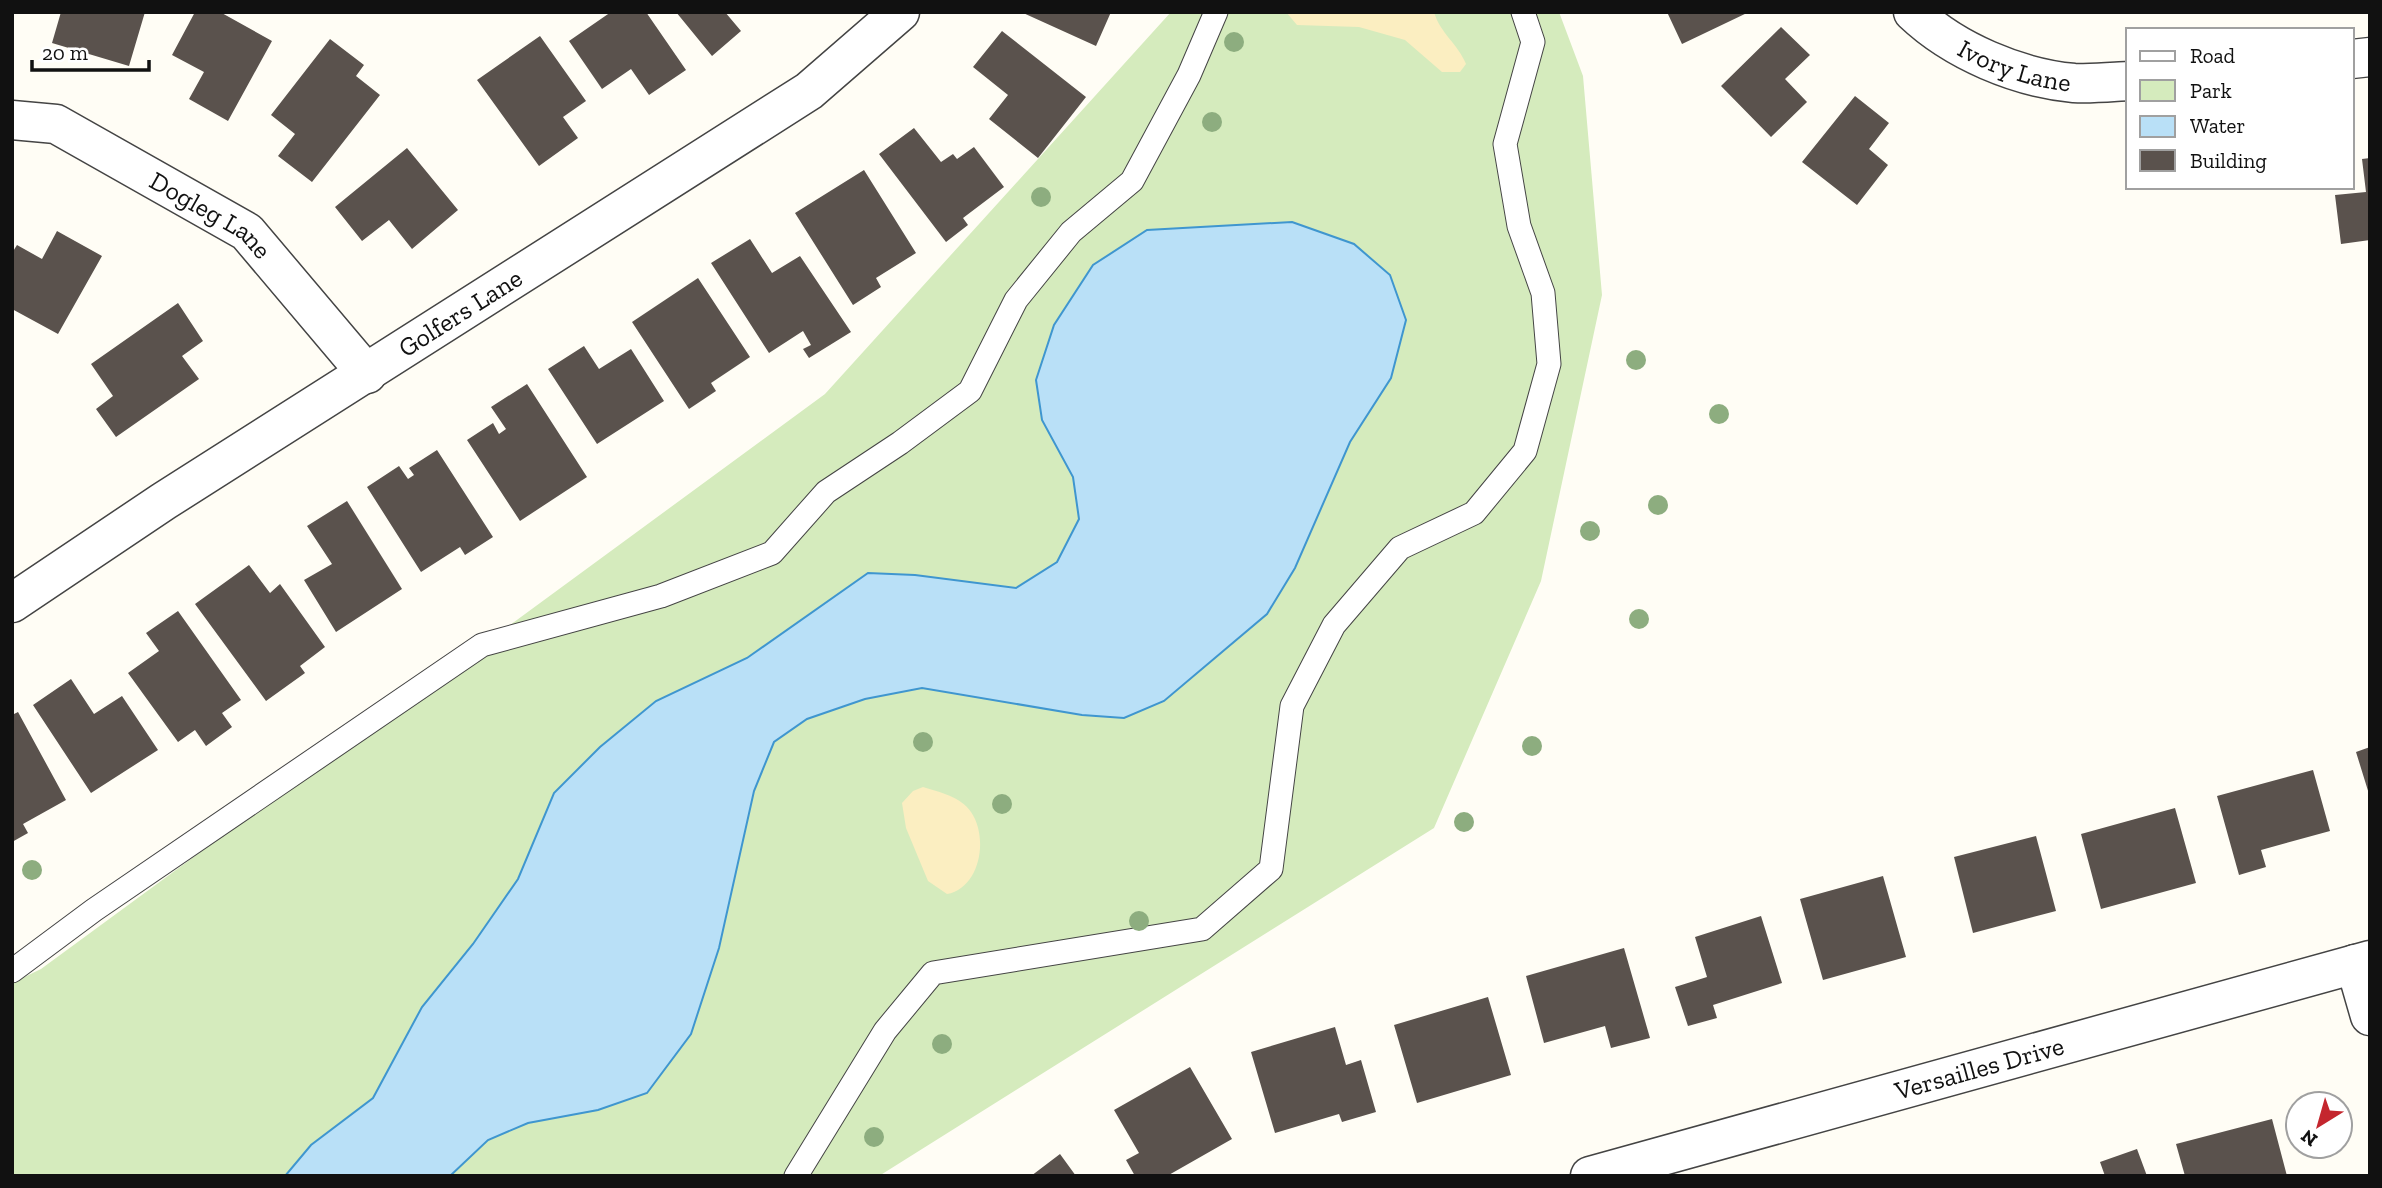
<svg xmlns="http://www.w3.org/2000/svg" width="2382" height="1188" font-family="'Zilla Slab',serif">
	<rect width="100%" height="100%" fill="#fffdf5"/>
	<!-- green -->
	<path fill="#d5ebbd" d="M1171 12H1559L1583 76 1602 295 1541 581 1434 828 879 1176H12V983L41 969 825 394Z"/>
	<!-- sand -->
	<path fill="#fbeec1" d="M1286 12H1434C1440 33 1458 44 1466 64L1460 72H1442L1405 40 1359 27 1297 25Z
		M923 787C940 792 961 797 971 812 989 838 980 888 947 894L928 881 906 828 902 803 913 791Z"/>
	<!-- water -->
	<path fill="#b9e0f7" stroke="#3f96cf" stroke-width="2" d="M1292 222 1354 244 1390 275 1406 320 1391 378 1350 442 1295 568 1267 614 1164 701 1124 718 1082 715 922 688 865 699 807 719 774 742 754 791 719 948 691 1034 647 1093 598 1110 528 1123 488 1140 450 1176H285L311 1145 373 1098 422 1007 473 944 518 879 554 793 600 747 656 701 747 658 868 573 915 575 1016 588 1057 562 1079 519 1073 477 1042 420 1036 380 1054 325 1093 265 1147 230Z"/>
	<!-- building -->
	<path fill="#5a524d" d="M61 12H145L129 66 52 43Z
		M195 12H220L272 41 228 121 189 99 204 72 172 55Z
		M611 12H646L686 70 649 95 631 69 602 89 569 41Z
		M676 12H725L741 31 712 56Z
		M1021 12H1111L1096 46Z
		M1667 12H1749L1682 44Z
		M1781 27 1810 55 1785 79 1807 102 1771 137 1721 86Z
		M1002 31 1086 97 1038 158 989 119 1008 95 973 67Z
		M540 36 586 101 563 117 578 138 539 166 477 80Z
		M330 39 364 65 356 76 380 95 312 182 278 156 295 134 271 115Z
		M1855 96 1889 123 1869 149 1888 165 1857 205 1802 162Z
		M914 128 941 162 953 154 957 159 974 147 1004 187 963 218 968 225 946 242 879 154Z
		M407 148 458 210 412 249 389 220 362 241 335 207Z
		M2370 158V240L2341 244 2335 195 2366 192 2362 159Z
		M864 170 916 253 876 278 881 287 853 305 795 213Z
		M57 231 102 256 58 334 12 309V253L17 245 42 259Z
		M750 239 772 273 800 256 851 332 809 358 803 349 811 345 803 331 769 353 711 263Z
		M698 278 750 357 711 383 716 391 689 409 632 322Z
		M178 303 203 341 182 356 199 379 116 437 96 409 113 396 91 364Z
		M584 346 599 369 631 349 664 401 597 444 548 369Z
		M527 384 587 477 520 521 467 440 493 423 499 434 506 429 491 407Z
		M437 450 493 537 465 555 460 547 421 572 367 487 399 466 408 479 414 475 409 468Z
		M347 501 402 589 336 632 304 580 332 564 307 526Z
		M249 565 270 593 280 584 325 647 300 666 305 673 266 701 195 604Z
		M178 611 241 700 222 713 232 727 206 746 195 730 178 742 128 673 159 651 146 633Z
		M71 679 94 714 122 696 158 750 91 793 33 705Z
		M18 712 66 800 23 824 28 833 12 842V715Z
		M2370 747V793L2369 794 2356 752Z
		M2313 770 2330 831 2261 850 2266 867 2239 875 2217 796Z
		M2175 808 2196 883 2101 909 2081 834Z
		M2036 836 2056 911 1973 933 1954 857Z
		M1883 876 1906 957 1823 980 1800 899Z
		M1761 916 1782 983 1713 1005 1717 1018 1688 1026 1675 987 1707 977 1695 937Z
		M1624 948 1650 1038 1611 1048 1605 1026 1544 1043 1526 976Z
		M1488 997 1511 1075 1417 1103 1394 1025Z
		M1335 1027 1346 1065 1361 1060 1376 1112 1342 1122 1339 1114 1275 1133 1251 1052Z
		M1190 1067 1232 1139 1167 1176H1135L1126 1160 1139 1153 1114 1110Z
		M2272 1119 2287 1176H2185L2176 1144Z
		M2137 1149 2147 1176H2105L2100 1162Z
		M1060 1154 1076 1176H1031Z"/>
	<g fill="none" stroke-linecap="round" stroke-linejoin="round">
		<defs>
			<path id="service" d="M12 971 94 910 482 645 661 596 772 553 826 492 900 443 970 391 1016 300 1071 232 1132 181 1189 75 1216 12
				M796 1176 885 1031 933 973 1202 929 1271 869 1292 706 1334 625 1400 548 1474 513 1525 451 1549 364 1543 293 1519 226 1505 144 1533 42 1523 12"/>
			<g id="minor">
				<path id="s1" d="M1913 12C1954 51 2018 78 2074 83 2092 84 2111 82 2128 81"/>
				<path d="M2352 59 2370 57"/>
				<path id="s2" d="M12 120 56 124 247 232 367 374"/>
				<path id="s3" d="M12 603 164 501 809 91 900 12"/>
				<path d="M2355 964 2370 1016"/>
				<path id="s4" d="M1590 1176 2370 960"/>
			</g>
		</defs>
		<!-- service casing -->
		<use href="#service" stroke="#444" stroke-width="25"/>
		<!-- minor casing -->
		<use href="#minor" stroke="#444" stroke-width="41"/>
		<!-- service -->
		<use href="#service" stroke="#fff" stroke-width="23"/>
		<!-- minor -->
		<use href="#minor" stroke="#fff" stroke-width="38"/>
	</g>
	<!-- trees -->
	<g fill="#8dad7f">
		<circle cx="1234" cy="42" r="10"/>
		<circle cx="1212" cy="122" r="10"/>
		<circle cx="1041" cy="197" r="10"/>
		<circle cx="1636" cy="360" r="10"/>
		<circle cx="1719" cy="414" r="10"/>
		<circle cx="1658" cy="505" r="10"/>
		<circle cx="1590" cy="531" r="10"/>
		<circle cx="1639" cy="619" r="10"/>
		<circle cx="923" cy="742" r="10"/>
		<circle cx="1532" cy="746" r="10"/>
		<circle cx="1002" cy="804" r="10"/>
		<circle cx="1464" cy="822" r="10"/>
		<circle cx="32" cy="870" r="10"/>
		<circle cx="1139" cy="921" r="10"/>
		<circle cx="942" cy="1044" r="10"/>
		<circle cx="874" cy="1137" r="10"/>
	</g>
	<g text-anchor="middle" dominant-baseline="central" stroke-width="7" stroke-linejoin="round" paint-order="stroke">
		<!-- street labels -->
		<g font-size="26" fill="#111" stroke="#fff">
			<text stroke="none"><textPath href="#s1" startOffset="117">Ivory Lane</textPath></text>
			<text stroke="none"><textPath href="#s2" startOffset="224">Dogleg Lane</textPath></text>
			<text stroke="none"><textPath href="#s3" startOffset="534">Golfers Lane</textPath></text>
			<text stroke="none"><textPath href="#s4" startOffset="404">Versailles Drive</textPath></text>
		</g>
	</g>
	<!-- border -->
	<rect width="2382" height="1188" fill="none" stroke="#111111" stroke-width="28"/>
	<!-- legend -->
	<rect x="2126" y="28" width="228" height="161" fill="#ffffff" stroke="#a0a0a0" stroke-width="2"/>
	<rect x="2140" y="51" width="35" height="10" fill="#ffffff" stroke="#a0a0a0" stroke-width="2"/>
	<text x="2190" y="63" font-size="21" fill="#111111">Road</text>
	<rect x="2140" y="80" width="35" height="21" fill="#d5ebbd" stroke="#a0a0a0" stroke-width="2"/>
	<text x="2190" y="98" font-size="21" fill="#111111">Park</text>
	<rect x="2140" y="116" width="35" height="21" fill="#b9e0f7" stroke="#a0a0a0" stroke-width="2"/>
	<text x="2190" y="133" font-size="21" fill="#111111">Water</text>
	<rect x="2140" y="150" width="35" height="21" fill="#5a524d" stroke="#a0a0a0" stroke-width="2"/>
	<text x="2190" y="168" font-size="21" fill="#111111">Building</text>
	<!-- north arrow -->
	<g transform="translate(2319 1125) rotate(217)"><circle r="33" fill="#ffffff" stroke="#a0a0a0" stroke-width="2"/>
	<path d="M0-5L12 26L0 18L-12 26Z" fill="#c4262e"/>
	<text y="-10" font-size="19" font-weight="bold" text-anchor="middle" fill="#111111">N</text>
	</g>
	<!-- scale -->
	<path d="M32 60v10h117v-10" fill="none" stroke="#111111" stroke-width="3.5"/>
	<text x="42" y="60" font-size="21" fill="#111111" stroke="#ffffff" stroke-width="5" paint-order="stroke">20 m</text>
</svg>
